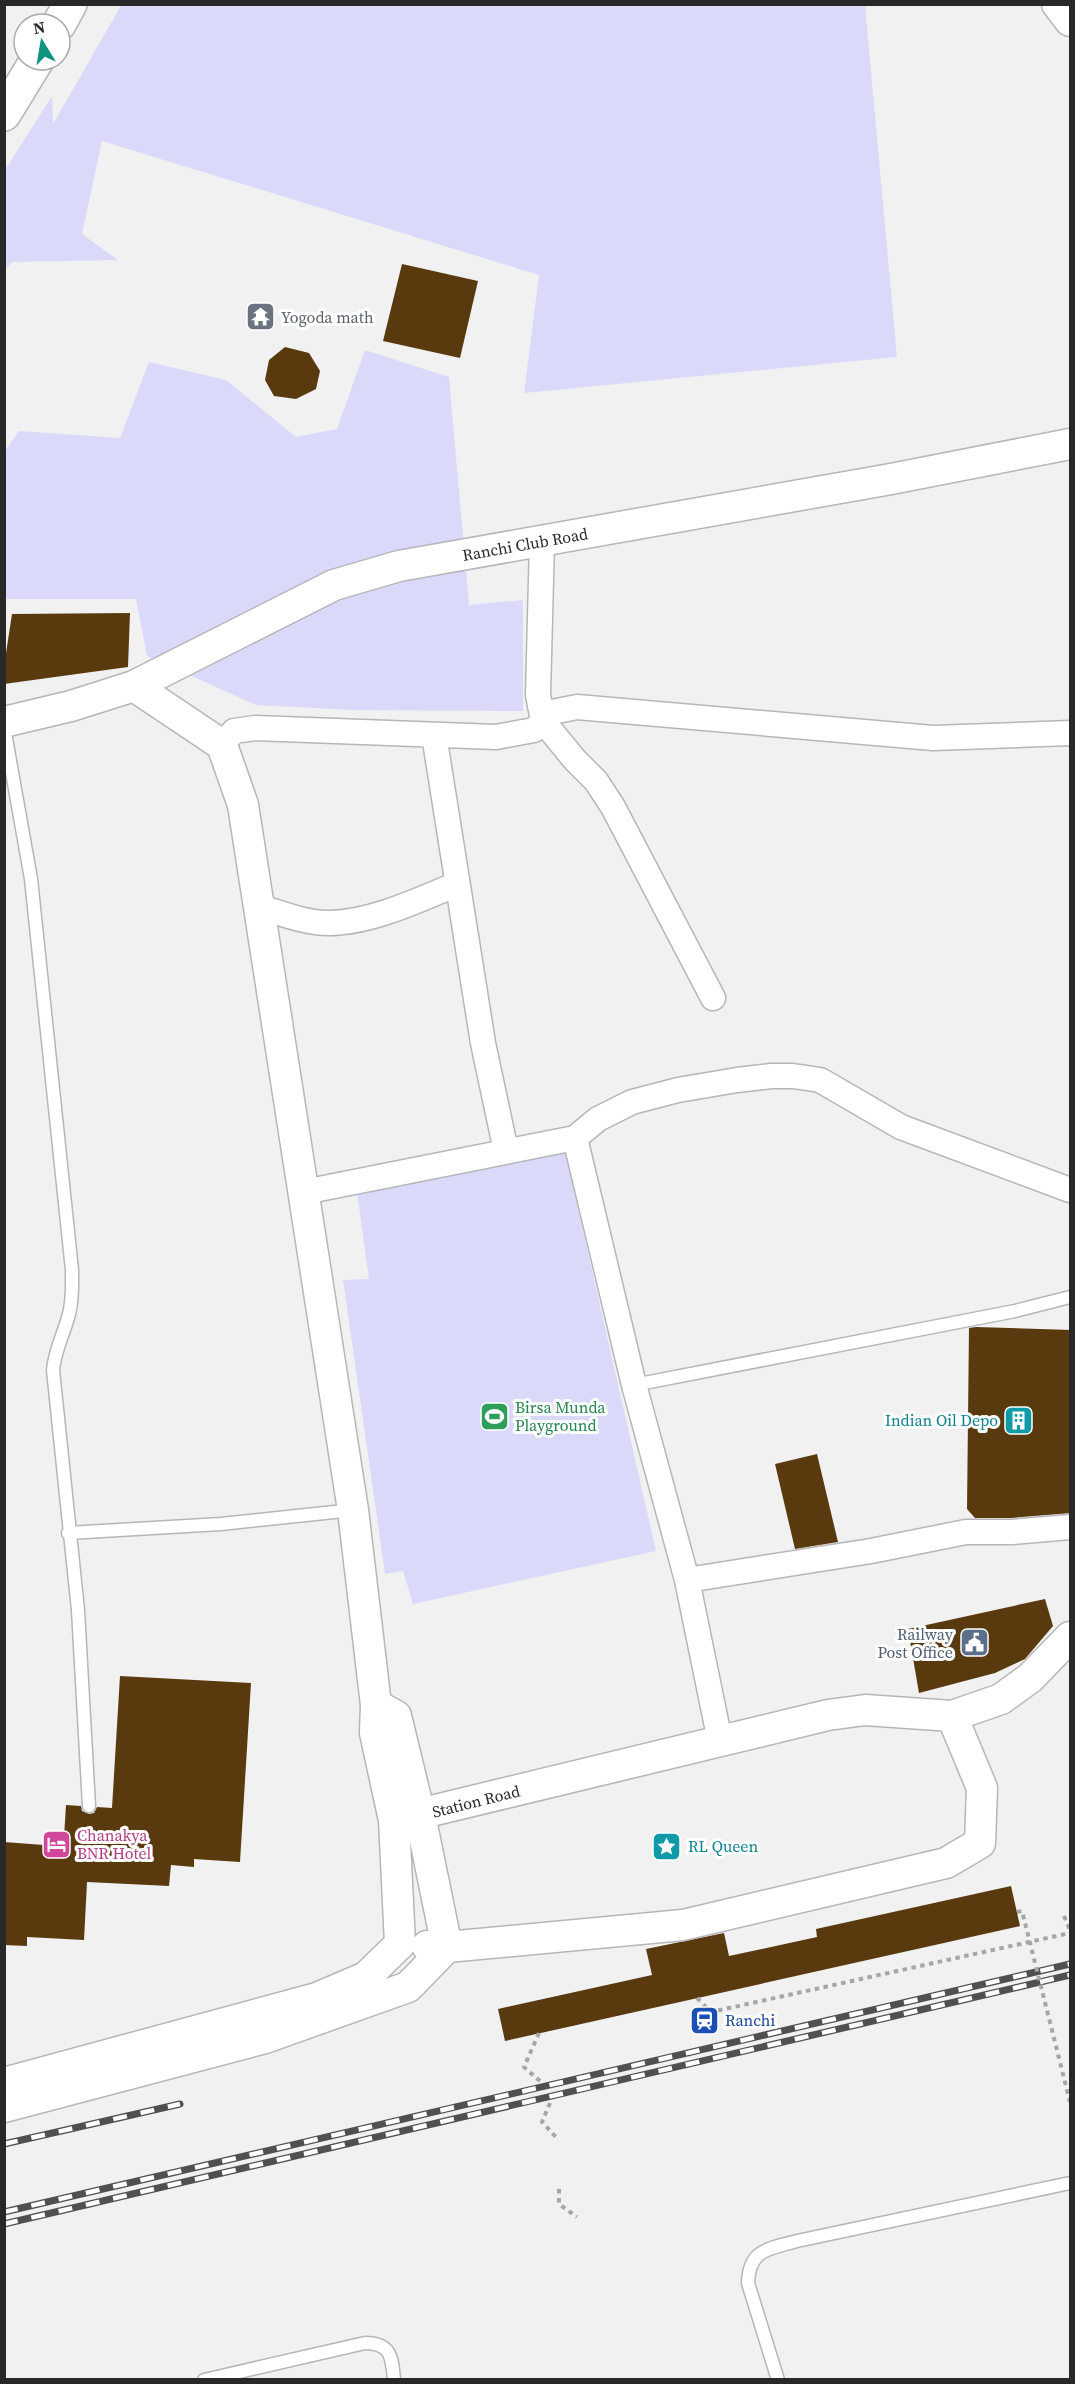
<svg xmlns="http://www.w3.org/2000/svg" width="1075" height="2384" font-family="'Source Serif 4',serif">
	<rect width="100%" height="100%" fill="#f1f1f2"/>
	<!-- green -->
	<path fill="#dad9fa" d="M122 4 865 5 897 357 524 393 539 275 102 141 82 234 118 260 12 262 5 270V170L52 96 53 124Z
		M365 350 449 377 469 605 523 600V711L352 710 256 705 147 656 136 599H5L4 452 19 431 120 438 149 362 226 380 296 437 337 429Z
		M565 1152 656 1551 413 1604 403 1571 385 1574 343 1280 369 1279 356 1185Z"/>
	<!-- building -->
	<path fill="#593a0e" d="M402 264 478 281 460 358 383 341Z
		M285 347 309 353 320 371 316 389 296 399 274 396 265 380 269 360Z
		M130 613 128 667 4 684V666L12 614Z
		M976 1327 1071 1330V1513L1011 1518H975L967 1509 969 1328Z
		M817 1454 838 1542 795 1549 775 1464Z
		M1045 1599 1053 1626 1025 1659 995 1673 919 1693 908 1629Z
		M120 1676 251 1683 240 1862 194 1859V1867L171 1865 169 1886 87 1882 84 1940 27 1937V1946L4 1945V1842L44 1845 45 1835 64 1837 66 1805 81 1806 82 1811 89 1814 94 1813 97 1807 112 1808Z
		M1011 1886 1020 1926 505 2041 498 2009 652 1975 646 1949 724 1933 729 1956 817 1937 816 1929Z"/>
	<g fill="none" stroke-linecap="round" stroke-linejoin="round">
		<defs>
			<path id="service" d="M4 727 31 879 72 1270C72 1285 73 1299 69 1314 64 1334 55 1349 53 1370L78 1610 89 1806
				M634 1385 1015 1311 1070 1297
				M68 1533 221 1524 353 1510
				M204 2380 365 2343C391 2343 392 2357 394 2380
				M778 2380 748 2283C749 2249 769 2249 797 2241L1070 2183"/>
			<path id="minor" d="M542 541 538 695 543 721 575 760 596 781 613 807 713 998
				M434 735 483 1043 506 1151
				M222 745 234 731 255 728 496 737 534 730 552 712 577 707 933 738 1070 733
				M260 907C281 913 305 923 328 923 370 923 419 900 457 884
				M575 1138 634 1385 687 1580 871 1551 966 1532H1012L1070 1527
				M304 1192 575 1138 598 1119 632 1102 678 1090 737 1080 771 1076H793L820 1080 901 1127 1070 1190
				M687 1580 720 1741"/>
			<path id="tertiary" d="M1057 4 1070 21
				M134 686 222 745 243 805 353 1510 376 1705 375 1733 394 1820
				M4 722 71 706 134 686 334 585 399 566 891 479 1070 444
				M427 1946 447 1947 683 1925 946 1863 980 1843 982 1788 952 1716
				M4 2083 317 1998 366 1977 400 1944 394 1820 828 1715 865 1710 952 1716 1001 1699 1030 1678 1070 1637
				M4 2107 265 2038 408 1987 447 1947 420 1815 396 1716 376 1705"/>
			<path id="secondary" d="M59 24 70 4
				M4 114 37 60"/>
		</defs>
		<!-- service casing -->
		<use href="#service" stroke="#b6b6b8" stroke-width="15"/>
		<!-- minor casing -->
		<use href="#minor" stroke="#b6b6b8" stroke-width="27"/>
		<!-- tertiary casing -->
		<use href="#tertiary" stroke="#b6b6b8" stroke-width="33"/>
		<!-- secondary casing -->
		<use href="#secondary" stroke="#b6b6b8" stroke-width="36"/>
		<!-- path -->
		<path stroke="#a6a6a7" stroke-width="4" stroke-dasharray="4.5 4.5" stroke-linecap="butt" d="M1064 1916 1070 1930
			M697 1998 711 2012 1070 1933
			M539 2033 524 2067 540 2081
			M550 2103 542 2122 556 2137
			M559 2189V2204L577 2217"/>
		<!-- service -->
		<use href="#service" stroke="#fff" stroke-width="12"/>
		<!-- minor -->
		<use href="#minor" stroke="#fff" stroke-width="24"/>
		<!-- tertiary -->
		<use href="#tertiary" stroke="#fff" stroke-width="30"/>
		<!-- secondary -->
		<use href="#secondary" stroke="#fff" stroke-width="33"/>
		<defs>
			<path id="rail" d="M4 2144 180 2104
				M4 2212 1070 1964
				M4 2224 1070 1975"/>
		</defs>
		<!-- rail casing -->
		<use href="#rail" stroke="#505051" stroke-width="7"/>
		<!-- rail -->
		<use href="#rail" stroke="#fff" stroke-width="4.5" stroke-dasharray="14" stroke-linecap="butt"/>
		<!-- path-bridge -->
		<path stroke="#a6a6a7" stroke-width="4" stroke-dasharray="4.5 4.5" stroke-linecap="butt" d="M1017 1912 1022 1911 1070 2102"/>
	</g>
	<!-- icons -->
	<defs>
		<symbol id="temple-square" viewBox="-11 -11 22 22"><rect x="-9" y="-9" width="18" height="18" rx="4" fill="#6b7280" stroke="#fff"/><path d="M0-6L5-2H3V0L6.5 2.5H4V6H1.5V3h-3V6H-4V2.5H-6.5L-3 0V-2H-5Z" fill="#fff"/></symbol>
		<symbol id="stadium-square" viewBox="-11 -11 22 22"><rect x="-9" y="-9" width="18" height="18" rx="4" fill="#2e9e5b" stroke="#fff"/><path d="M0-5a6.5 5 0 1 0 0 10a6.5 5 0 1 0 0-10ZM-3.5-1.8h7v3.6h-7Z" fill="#fff"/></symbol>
		<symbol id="building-square" viewBox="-11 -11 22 22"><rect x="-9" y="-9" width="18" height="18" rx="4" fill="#0f9aa8" stroke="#fff"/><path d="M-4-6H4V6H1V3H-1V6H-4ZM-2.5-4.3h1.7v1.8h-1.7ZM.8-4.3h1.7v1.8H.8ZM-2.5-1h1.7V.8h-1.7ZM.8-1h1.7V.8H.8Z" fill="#fff"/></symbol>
		<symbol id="civic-square" viewBox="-11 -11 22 22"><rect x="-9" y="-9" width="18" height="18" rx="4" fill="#5c6f8a" stroke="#fff"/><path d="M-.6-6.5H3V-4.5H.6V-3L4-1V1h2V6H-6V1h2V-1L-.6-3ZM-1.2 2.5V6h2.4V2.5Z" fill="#fff"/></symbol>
		<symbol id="hotel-square" viewBox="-11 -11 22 22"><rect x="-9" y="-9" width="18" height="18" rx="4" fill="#d1479c" stroke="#fff"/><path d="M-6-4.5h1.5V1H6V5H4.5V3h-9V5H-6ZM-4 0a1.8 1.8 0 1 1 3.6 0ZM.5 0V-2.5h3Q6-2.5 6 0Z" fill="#fff"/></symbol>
		<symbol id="sight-square" viewBox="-11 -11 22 22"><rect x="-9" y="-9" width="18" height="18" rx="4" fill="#0f9aa8" stroke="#fff"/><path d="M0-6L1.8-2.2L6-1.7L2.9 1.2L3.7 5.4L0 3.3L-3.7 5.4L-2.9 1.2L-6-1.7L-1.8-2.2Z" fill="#fff"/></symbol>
		<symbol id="station-square" viewBox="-11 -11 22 22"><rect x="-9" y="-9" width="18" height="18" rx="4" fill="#1a4fb4" stroke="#fff"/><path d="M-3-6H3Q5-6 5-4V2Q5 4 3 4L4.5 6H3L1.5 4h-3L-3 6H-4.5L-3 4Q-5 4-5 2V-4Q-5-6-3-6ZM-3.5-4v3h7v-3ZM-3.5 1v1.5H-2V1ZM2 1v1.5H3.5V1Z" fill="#fff"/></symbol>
	</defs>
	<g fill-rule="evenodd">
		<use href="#temple-square" x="244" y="300" width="33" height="33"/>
		<use href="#stadium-square" x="478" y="1400" width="33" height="33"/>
		<use href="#building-square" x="1002" y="1404" width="33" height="33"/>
		<use href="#civic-square" x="958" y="1626" width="33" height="33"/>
		<use href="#hotel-square" x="40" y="1828" width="33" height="33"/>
		<use href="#sight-square" x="650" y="1830" width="33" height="33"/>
		<use href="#station-square" x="688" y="2004" width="33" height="33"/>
	</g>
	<g text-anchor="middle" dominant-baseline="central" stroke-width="6" stroke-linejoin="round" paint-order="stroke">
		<!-- worship labels -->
		<g font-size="16" fill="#5b616d" stroke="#fff" text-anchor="start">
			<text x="281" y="317">Yogoda math</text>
		</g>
		<!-- street labels -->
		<g font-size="16" fill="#282829" stroke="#fff">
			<text transform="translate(525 544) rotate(-10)">Ranchi Club Road</text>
			<text transform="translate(476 1801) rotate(-14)">Station Road</text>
		</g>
		<!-- leisure labels -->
		<g font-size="16" fill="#27864d" stroke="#fff" text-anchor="start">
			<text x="515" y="1407">Birsa Munda<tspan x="515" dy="18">Playground</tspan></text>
		</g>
		<!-- culture labels -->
		<g font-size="16" fill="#0d838f" stroke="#fff" text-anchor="end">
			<text x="998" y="1420">Indian Oil Depo</text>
			<text x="688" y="1846" text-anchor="start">RL Queen</text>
		</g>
		<!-- service labels -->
		<g font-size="16" fill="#4e5e75" stroke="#fff" text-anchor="end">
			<text x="953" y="1634">Railway<tspan x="953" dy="18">Post Office</tspan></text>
		</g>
		<!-- hotel labels -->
		<g font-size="16" fill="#b23c85" stroke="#fff" text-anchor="start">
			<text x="77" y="1835">Chanakya<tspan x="77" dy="18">BNR Hotel</tspan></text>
		</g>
		<!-- transit labels -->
		<g font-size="16" fill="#164399" stroke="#fff" text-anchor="start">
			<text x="725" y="2020">Ranchi</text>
		</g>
	</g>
	<!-- border -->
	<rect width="1075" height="2384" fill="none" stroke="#282829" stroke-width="12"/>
	<!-- north arrow -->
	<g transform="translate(42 42) rotate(349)"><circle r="28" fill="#ffffff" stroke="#a9a9a9" stroke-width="1.5"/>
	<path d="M0-4.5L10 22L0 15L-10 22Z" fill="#0f937c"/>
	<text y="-9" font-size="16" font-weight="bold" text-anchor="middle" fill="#282829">N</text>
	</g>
</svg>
